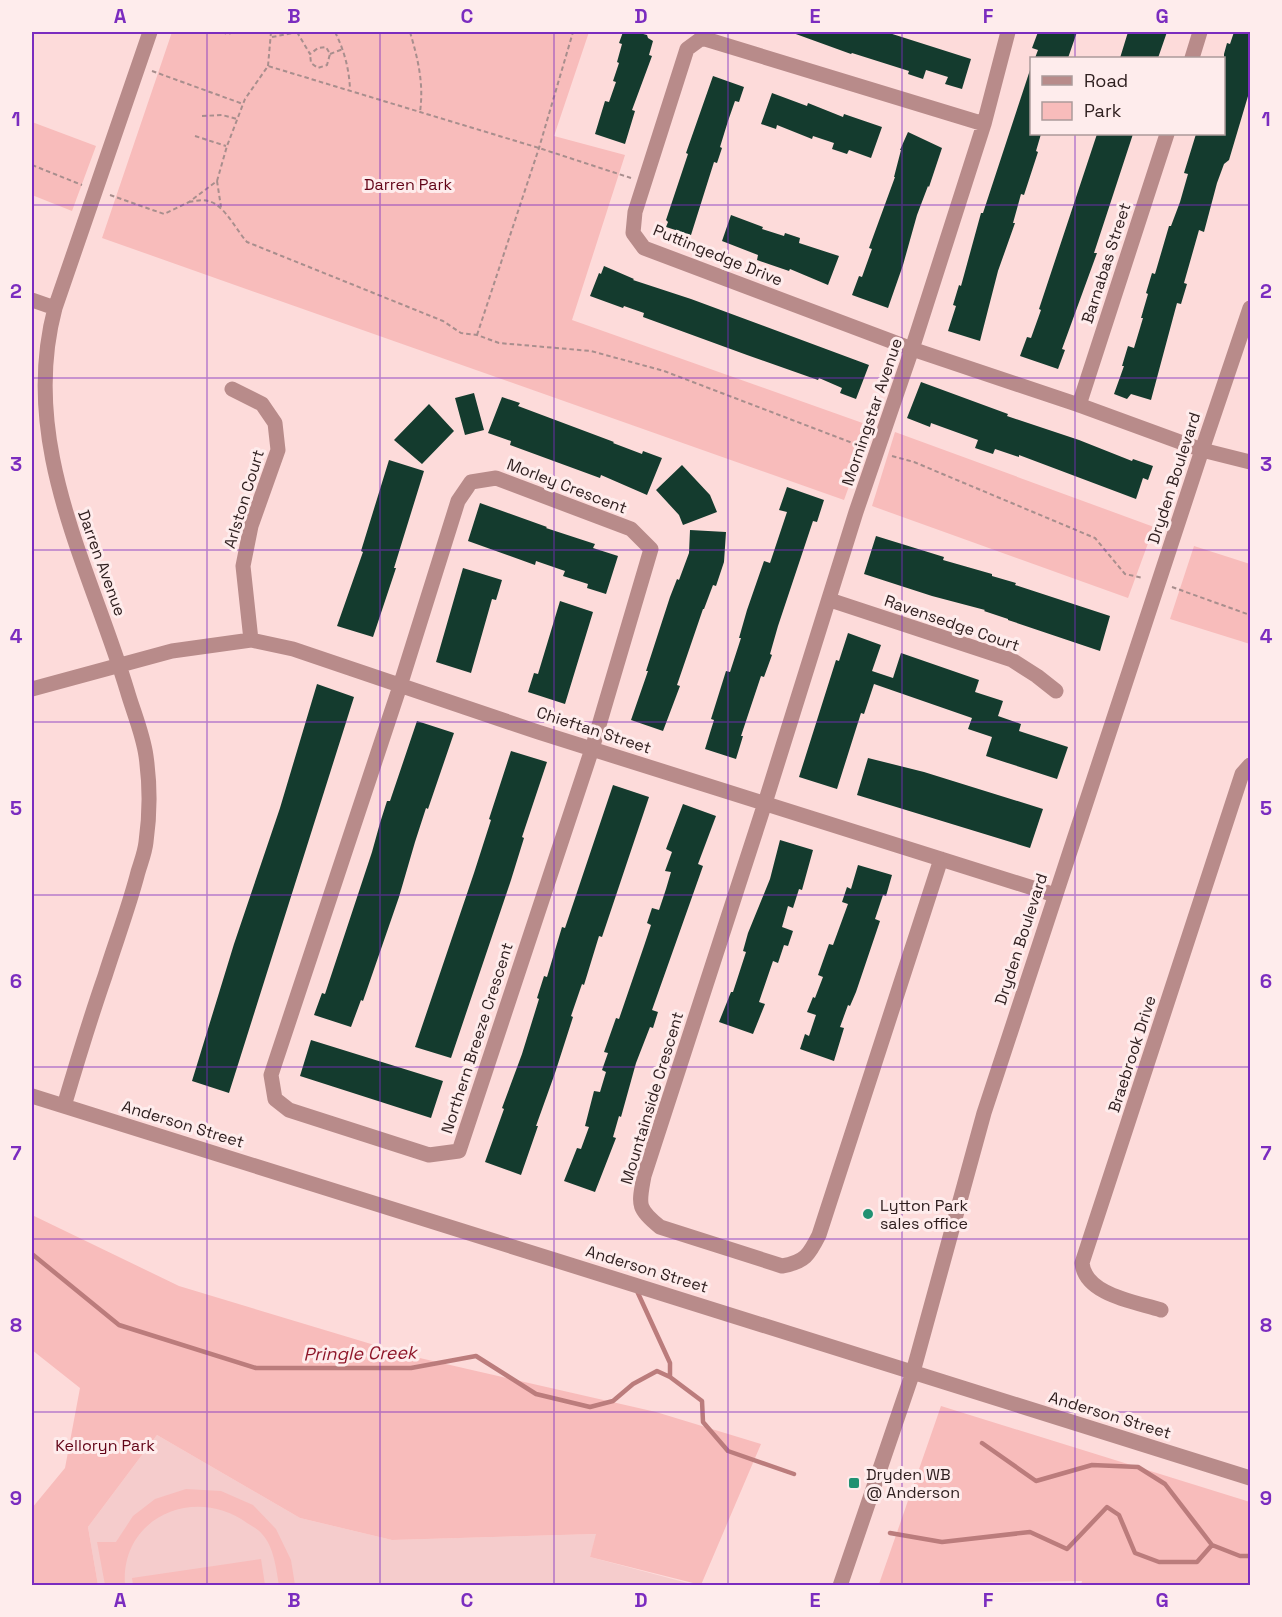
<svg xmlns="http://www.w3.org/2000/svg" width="1282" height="1617" font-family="'Space Grotesk',sans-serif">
	<rect width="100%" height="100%" fill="#fddbda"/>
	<!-- built -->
	<path fill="#f5cccc" d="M157 1435 300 1518 392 1540 597 1534 590 1557 695 1585H98L88 1527Z"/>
	<!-- green -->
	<path fill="#f8bcbb" d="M172 32H589L554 136 625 155 572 320 871 426 844 500 102 238Z
		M32 122 96 146 72 211 32 195Z
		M895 432 1154 527 1128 598 872 506Z
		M1194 546 1250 564V644L1170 619Z
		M32 1215 179 1286 411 1356 656 1412 761 1444 701 1585 590 1557 596 1534 392 1540 300 1518 157 1435 88 1527 98 1585H32V1508L65 1468 80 1388 32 1350Z
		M941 1406 1250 1502V1585H1081L1082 1581 879 1584Z
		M186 1489 221 1491 253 1505 276 1529 291 1560 295 1585H279C276 1568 274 1547 262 1534 258 1529 252 1526 247 1523 195 1485 120 1517 125 1585H105L97 1542H116L133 1516 155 1499Z
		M261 1559 265 1585H133L132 1578Z"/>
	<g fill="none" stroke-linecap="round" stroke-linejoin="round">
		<!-- stream -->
		<path stroke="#bb7c7c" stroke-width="4.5" d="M32 1254 119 1325 256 1368H411L476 1356 536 1394 590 1407 613 1401 633 1384 657 1371 670 1377 702 1401 703 1422 728 1451 794 1474
			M637 1291 670 1363V1377
			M982 1443 1036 1481 1092 1465 1138 1467 1165 1484 1212 1545
			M890 1533 942 1542 1030 1532 1067 1549 1107 1507 1119 1515 1135 1553 1159 1562H1197L1212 1545
			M1212 1545 1240 1556H1250"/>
	</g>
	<!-- building -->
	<path fill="#143b2e" d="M623 32H636L647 35 648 38 653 41 649 55 652 56 632 110 635 111 625 144 595 134 605 101 609 102 616 82 613 81 619 63 617 62 622 44 619 43Z
		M793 32H886L971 59 962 89 945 84 948 77 926 70 923 79 908 74 909 71 852 53 851 54 793 33Z
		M1038 32H1077L1068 58H1035L1038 50 1032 48Z
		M1128 32H1167L1158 58H1120Z
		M1234 32H1251V86L1229 160 1224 164 1217 183 1204 232 1199 230 1184 283 1187 284 1181 304 1177 303 1151 400 1131 394 1127 399 1114 394 1124 366H1122L1128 346 1134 348 1143 318H1141L1148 294 1146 293 1152 273 1155 274 1169 226H1171L1180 202 1188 174 1184 173 1196 134H1224V54L1227 43 1230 44Z
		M1030 70H1032V134H1041L1036 151 1038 152 1024 195 1021 194 1013 223H1015L998 271 980 341 948 331 956 306 953 305 959 285 961 286 981 213H983Z
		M713 76 744 87 739 102 735 101 728 121 720 147 722 148 717 163 714 162 691 235 666 227 668 222 666 220 688 154 686 153Z
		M772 93 807 106 808 103 843 117 844 114 882 127 871 158 849 150 847 154 832 149 834 143 813 136 812 139 777 125 776 129 761 124Z
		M908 132 942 148 929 187 928 186 917 215 903 265 888 308 852 295 859 276 862 277 872 249 869 248 895 177H894L901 150H900Z
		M1097 134H1133L1094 253H1097L1062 349 1065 350 1058 369 1020 356 1027 337 1031 338 1041 310 1039 309Z
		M731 215 763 227 762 229 784 236 785 233 800 238 799 243 839 256 828 285 790 269 789 271 757 260 758 255 722 241Z
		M604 266 634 279 633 280 691 299 869 365 856 399 840 393 842 388 819 378 818 380 747 355 643 317 644 313 624 306 623 308 590 296 599 273 601 274Z
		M921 382 1008 414 1007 416 1079 440 1132 461 1133 459 1153 466 1148 480 1143 478 1136 499 1019 455V457L995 449 993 454 975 448 978 440 931 423 930 427 907 418Z
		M474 393 484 430 465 435 455 398Z
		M502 397 520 403 518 406 614 442 613 443 642 454 643 451 662 458 647 495 601 475 600 478 510 445 511 441 488 433Z
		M429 404 454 431 422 464 394 440Z
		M389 460 424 471 394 568H396L373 637 337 626 363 552 361 551Z
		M682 465 710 495 717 512 683 525 679 515 656 490Z
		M787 487 824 500 817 522 813 521 778 626 770 654 772 655 764 677 761 676 741 736H743L736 759 705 749 714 720 711 719 726 671 730 672 741 638H739L747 610 764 561 770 563 787 512 779 510Z
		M480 503 547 527 546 528 595 544 593 548 618 556 606 594 587 588 588 584 563 576 565 571 536 561 535 565 468 541Z
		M690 530 726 532 724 562 716 586 713 585 704 609H703L677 685 680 686 663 731 631 720 648 671H646L670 597 677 579 679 580 689 553Z
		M876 536 944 557 943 560 992 574V576L1016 583 1015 585 1110 616 1100 651 1008 620V619L984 611 985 610 932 596 864 574Z
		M463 568 502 580 496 600 492 599 471 673 436 662Z
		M560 601 593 612 565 704 528 692 534 673 538 674Z
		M848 633 881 645 872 671 893 678 901 653 979 680 975 692 1003 701 998 716 1021 724 1019 731 1068 747 1057 779 986 756 992 737 968 729 972 718 874 684 864 714 861 713 837 789 799 777 836 660 839 661Z
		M317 684 354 697 229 1093 192 1081 234 944 280 808Z
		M417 721 454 733 428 809 426 808 415 842 399 897 363 1001 361 1000 351 1027 314 1015 322 993 325 994 372 852 380 823 387 801H390Z
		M511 751 547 762 522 837 524 838 511 880 451 1058 415 1047 474 873 491 820 489 819Z
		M868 758 924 772 1043 809 1030 848 857 795Z
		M613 785 649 797 602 937 599 936 584 985 582 984 571 1016 573 1017 555 1073 536 1126H538L521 1175 485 1162 504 1109 502 1108 522 1054 539 999 537 998 544 976 547 977 562 927 565 928Z
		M683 804 716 816 698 864 703 866 652 1010 658 1012 653 1028 650 1027 636 1063 621 1117 619 1116 613 1137 616 1138 595 1192 564 1181 577 1148 581 1149 589 1127 585 1126 594 1091 600 1092 606 1072 602 1070 608 1053 604 1052 616 1018 619 1019 644 946 651 925 647 923 652 908 659 910 666 889 671 872 665 871 672 852 666 849Z
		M780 840 813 850 802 890 799 889 793 908 788 906 782 927 793 931 788 946 784 945 778 963 773 961 759 1002 765 1004 753 1034 719 1022 731 992H733L746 952 743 951 748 933 770 879Z
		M858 865 892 875 886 896 883 895 875 919 880 921 856 992 850 1006 848 1005 840 1027 844 1028 834 1061 800 1049 805 1034 809 1036 816 1015 807 1012 813 997 815 998 823 977 818 975 829 944 833 945 848 904 842 902 847 887 851 889Z
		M311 1040 443 1081 431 1118 300 1076Z"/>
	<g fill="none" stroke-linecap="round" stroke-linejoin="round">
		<!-- path -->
		<path stroke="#a88e8d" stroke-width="2" stroke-dasharray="4.5 3" stroke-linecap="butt" d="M222 32 227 34 236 32
			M297 32 310 54 318 48 326 47 330 54 327 65 318 68 311 63 310 54
			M335 32C344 50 349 68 350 89
			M410 32C418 59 424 84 420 112
			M272 37 298 32
			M330 54 343 49
			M268 66 271 32
			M152 71 243 104
			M202 116 222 115 237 119
			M195 136 226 146
			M32 165 82 185
			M217 181 221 207
			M110 195 164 214 189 202 217 181 227 146 245 99 268 66 539 148 631 178
			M189 202C195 201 203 199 208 201 224 204 236 230 247 242L443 321 461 333 477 335 499 343 591 351 664 371 863 447
			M477 335 539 148 573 32
			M892 456 914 462 1095 538 1125 574 1143 578
			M1172 587 1250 615"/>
		<!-- minor -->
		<path stroke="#b88b8a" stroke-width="15" d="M1192 58 1200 32
			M984 124 702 38 687 49 635 212 633 233 644 248 912 349 1079 405 1202 450 1250 462
			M32 300 55 308
			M232 389 262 404 275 423 278 450 251 526 243 566 251 640
			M1079 405 1167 134
			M496 478 631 529 651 549 592 749 459 1151 429 1155 289 1110 275 1099 271 1075 400 686 458 501 471 482Z
			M830 600 1012 660 1037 676 1056 691
			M32 689 172 651 251 640 293 649 538 732 1055 895
			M941 859 819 1235C809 1255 805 1262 782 1266L660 1227C636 1208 639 1204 644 1176L765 803 856 512 912 349 984 124 1008 32
			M32 1096 1250 1478
			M64 1106C77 1062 90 1019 105 976 116 941 129 907 138 872 141 862 145 852 146 842 150 814 150 784 146 756 143 734 133 711 127 690 89 565 19 443 55 308L150 32
			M1161 1310C1136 1302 1085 1295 1082 1263L1242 774 1250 765
			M840 1586 913 1372 984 1113 1202 450 1250 308"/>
	</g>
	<!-- grid -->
	<path fill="none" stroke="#7b2cbf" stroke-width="1.5" stroke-opacity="0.55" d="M207 32V1586M380 32V1586M554 32V1586M728 32V1586M902 32V1586M1075 32V58M1075 134V1586M32 205H1250M32 378H1250M32 550H1250M32 722H1250M32 895H1250M32 1067H1250M32 1239H1250M32 1412H1250"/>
	<!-- markers -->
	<g fill="#219172" stroke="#feecec" stroke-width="2">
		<circle cx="868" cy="1214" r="6"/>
		<rect x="848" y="1477" width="12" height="12" rx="3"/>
	</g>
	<g text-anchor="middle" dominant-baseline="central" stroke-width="6" stroke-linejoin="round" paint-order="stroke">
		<!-- park labels -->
		<g font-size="16" fill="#620417" stroke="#feecec">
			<text x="408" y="184">Darren Park</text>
			<text x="105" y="1445">Kelloryn Park</text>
		</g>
		<!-- street labels -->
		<g font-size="16" fill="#302020" stroke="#feecec">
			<text transform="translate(718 255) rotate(22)">Puttingedge Drive</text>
			<text transform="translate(1106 263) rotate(-72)">Barnabas Street</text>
			<text transform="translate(872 412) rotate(-71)">Morningstar Avenue</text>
			<text transform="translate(1174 478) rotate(-72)">Dryden Boulevard</text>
			<text transform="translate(567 486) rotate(21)">Morley Crescent</text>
			<text transform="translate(244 499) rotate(-73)">Arlston Court</text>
			<text transform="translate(102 563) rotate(70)">Darren Avenue</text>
			<text transform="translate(952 623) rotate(19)">Ravensedge Court</text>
			<text transform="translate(594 730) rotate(18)">Chieftan Street</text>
			<text transform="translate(1021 939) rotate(-72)">Dryden Boulevard</text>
			<text transform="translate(477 1038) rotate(-72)">Northern Breeze Crescent</text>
			<text transform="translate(1132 1054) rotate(-72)">Braebrook Drive</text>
			<text transform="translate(652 1098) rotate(-73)">Mountainside Crescent</text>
			<text transform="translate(183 1124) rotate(17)">Anderson Street</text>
			<text transform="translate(647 1269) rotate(17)">Anderson Street</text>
			<text transform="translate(1110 1415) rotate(17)">Anderson Street</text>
		</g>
		<!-- poi labels -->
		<g font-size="16" fill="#302020" stroke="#feecec" text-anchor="start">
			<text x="880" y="1205">Lytton Park<tspan x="880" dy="18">sales office</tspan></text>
			<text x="866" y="1474">Dryden WB<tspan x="866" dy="18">@ Anderson</tspan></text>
		</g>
		<!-- water labels -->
		<g font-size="18" font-style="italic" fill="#8f172a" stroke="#feecec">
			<text transform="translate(360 1353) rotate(-1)">Pringle Creek</text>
		</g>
	</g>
	<!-- border -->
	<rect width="1282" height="1617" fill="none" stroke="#feecec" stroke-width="66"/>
	<!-- legend -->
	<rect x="1030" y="57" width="195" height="78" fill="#feecec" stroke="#ac9a9a" stroke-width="1.5"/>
	<rect x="1042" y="76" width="30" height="9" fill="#b88b8a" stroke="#ac9a9a" stroke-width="1.5"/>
	<text x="1084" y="87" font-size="18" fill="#302020">Road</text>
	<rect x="1042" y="102" width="30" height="18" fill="#f8bcbb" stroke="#ac9a9a" stroke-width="1.5"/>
	<text x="1084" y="117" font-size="18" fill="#302020">Park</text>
	<rect x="33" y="33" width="1216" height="1551" fill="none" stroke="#7b2cbf" stroke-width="2"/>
	<g font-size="20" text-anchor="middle" font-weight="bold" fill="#7b2cbf">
		<text x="120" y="23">A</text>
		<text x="294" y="23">B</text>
		<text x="467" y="23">C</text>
		<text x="641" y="23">D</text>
		<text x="815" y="23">E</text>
		<text x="988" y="23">F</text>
		<text x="1162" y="23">G</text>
		<text x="16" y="126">1</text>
		<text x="1266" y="126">1</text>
		<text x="16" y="298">2</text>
		<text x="1266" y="298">2</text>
		<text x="16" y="471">3</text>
		<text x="1266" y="471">3</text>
		<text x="16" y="643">4</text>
		<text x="1266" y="643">4</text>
		<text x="16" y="815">5</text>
		<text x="1266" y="815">5</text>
		<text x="16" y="988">6</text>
		<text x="1266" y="988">6</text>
		<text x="16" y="1160">7</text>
		<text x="1266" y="1160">7</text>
		<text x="16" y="1332">8</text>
		<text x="1266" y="1332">8</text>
		<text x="16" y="1505">9</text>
		<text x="1266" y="1505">9</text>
		<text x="120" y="1607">A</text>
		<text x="294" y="1607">B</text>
		<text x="467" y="1607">C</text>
		<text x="641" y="1607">D</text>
		<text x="815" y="1607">E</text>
		<text x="988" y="1607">F</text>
		<text x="1162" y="1607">G</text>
	</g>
</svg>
